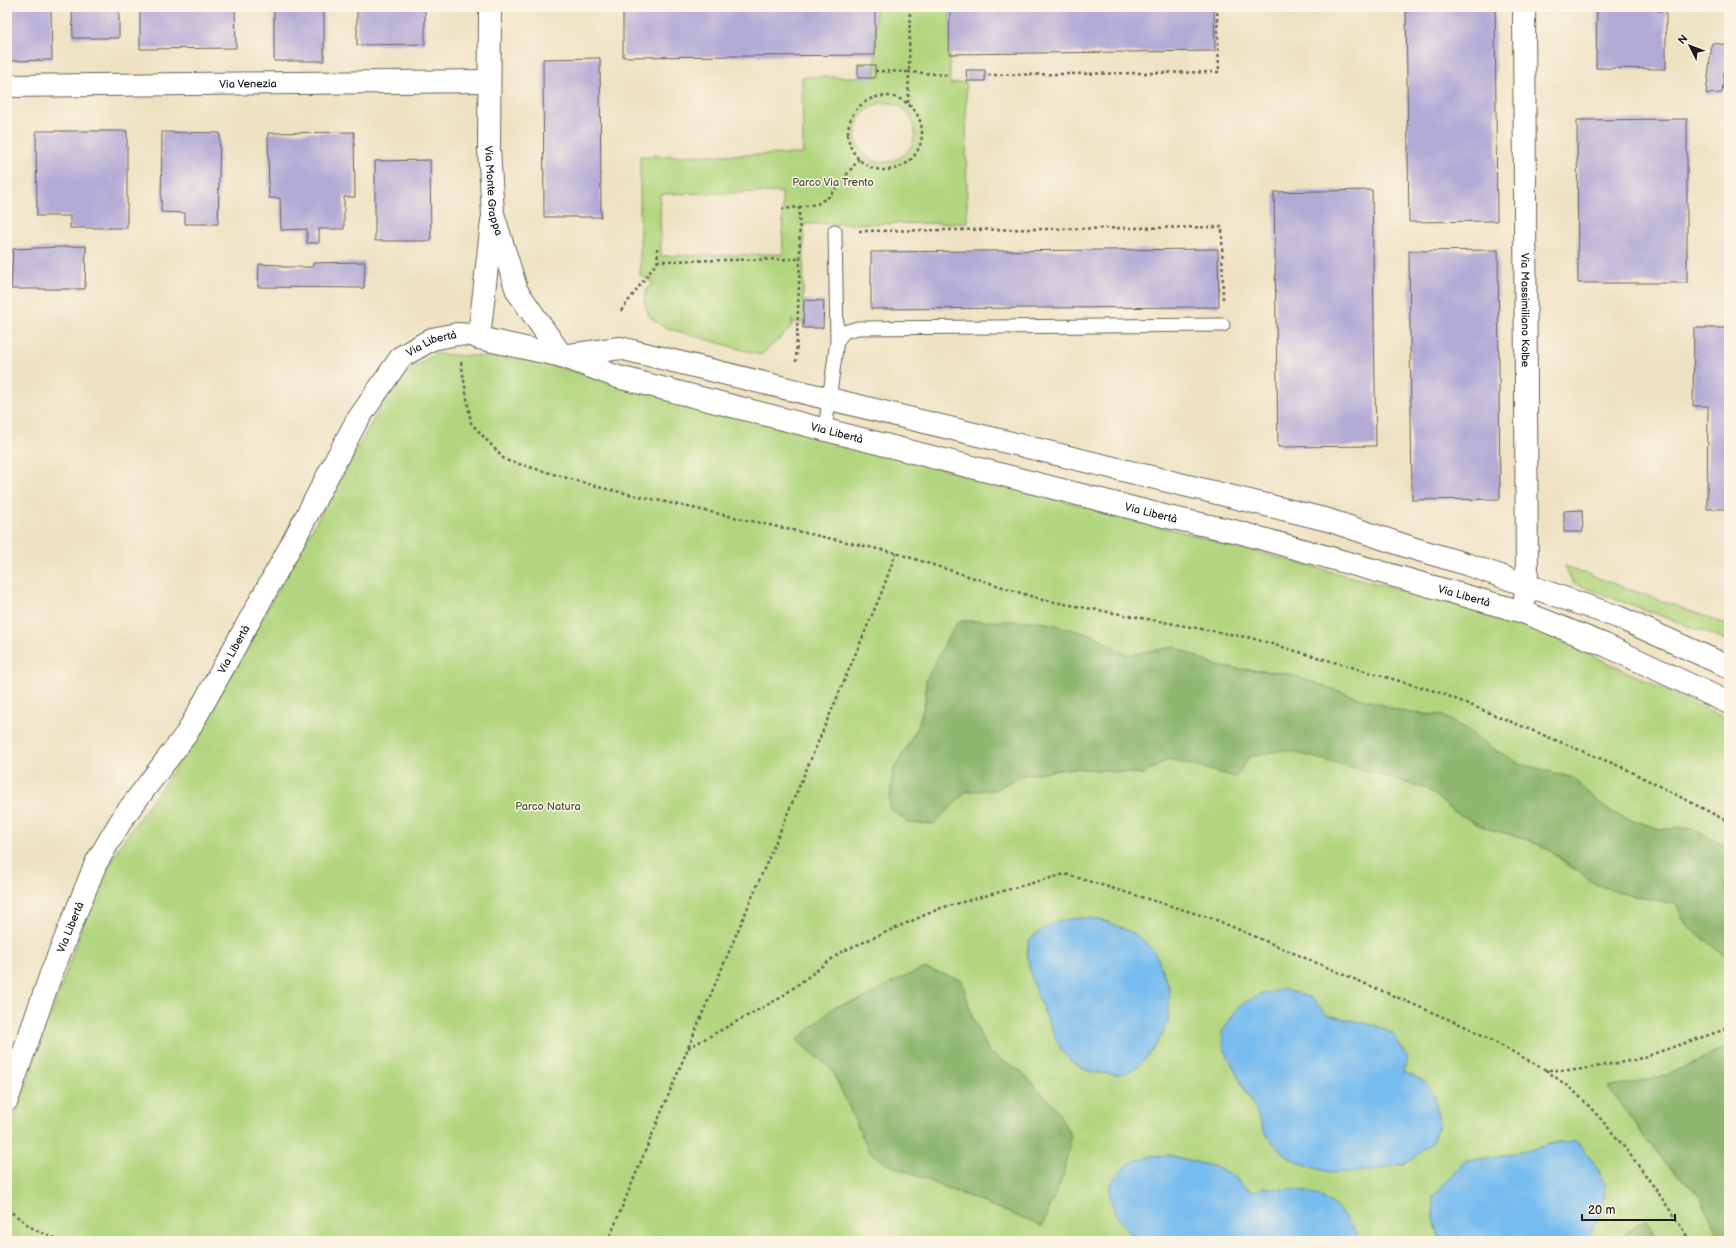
<svg xmlns="http://www.w3.org/2000/svg" width="1736" height="1248" font-family="'Balsamiq Sans',sans-serif">
	<rect width="100%" height="100%" fill="#fcf5e5"/>
	<filter id="ink" filterUnits="userSpaceOnUse"><feTurbulence type="fractalNoise" baseFrequency=".025" numOctaves="2"/><feDisplacementMap in="SourceGraphic" scale="8" xChannelSelector="R" yChannelSelector="G"/><feConvolveMatrix kernelMatrix="1 2 1 2 8 2 1 2 1" color-interpolation-filters="sRGB"/></filter>
	<filter id="wash" filterUnits="userSpaceOnUse"><feTurbulence type="fractalNoise" baseFrequency=".012" numOctaves="4" result="noise"/><feDisplacementMap in="SourceGraphic" scale="16" xChannelSelector="R" yChannelSelector="G"/><feGaussianBlur stdDeviation="0.9" result="paint"/><feColorMatrix in="noise" values="0 0 0 0 0 0 0 0 0 0 0 0 0 0 0 0 0 1.4 0 .05"/><feComposite in="paint" operator="in"/></filter>
	<g filter="url(#wash)">
		<rect width="100%" height="100%" fill="#efe2c3"/>
		<!-- green -->
		<path fill="#b2d67f" stroke="#67794e" fill-rule="evenodd" d="M876 7H950V84L966 82 967 223 804 224 803 323H792V319L791 328 761 355 663 327 649 316 644 301 647 289 653 283 640 275V156L803 154 802 77H875ZM880 103C883 103 888 103 892 103 909 107 920 129 912 145 908 152 902 157 894 160 859 173 835 120 880 103ZM782 192 783 254 661 256 660 194Z
			M435 354 527 359 1522 622 1729 720V849L1727 847 1692 829H1659L1612 813 1587 792 1573 778 1521 764 1495 750 1469 731 1441 715 1408 713 1353 696 1286 673 1219 667 1175 647 1126 655 1096 636 926 680C927 717 911 740 893 771L934 824 967 791 995 790 1022 775 1074 768 1144 774 1168 759 1234 776 1250 756 1285 749 1371 772 1427 789 1452 810 1485 828 1524 838 1551 851 1570 867 1624 894 1676 904 1687 926 1729 959V1046L1665 1076 1609 1087 1647 1140 1670 1168 1700 1196 1721 1241H1659L1647 1219 1631 1228 1620 1241H1584L1602 1212 1595 1164 1577 1142 1554 1143 1527 1151 1464 1162 1433 1197 1434 1217 1440 1241H1362L1350 1223 1338 1209 1319 1195 1263 1188 1253 1191 1243 1186 1236 1178 1215 1167 1168 1155 1134 1237 1140 1241H7V1139L88 910 119 847 190 747 397 378ZM1089 918 1110 922 1157 957 1162 971 1169 986 1167 1023 1156 1044 1147 1057 1107 1074 1091 1072 1078 1066 1041 1003 1031 975 1027 953 1029 940C1052 922 1060 919 1089 918ZM962 980 972 1017 989 1052 1022 1072 1055 1107 1042 1226 888 1164 870 1151 832 1070 834 1007 863 999 893 982ZM1313 999 1327 1015 1374 1025 1393 1034 1403 1072 1425 1081 1435 1098 1439 1125 1432 1142 1264 1132 1254 1106 1237 1075Z
			M1565 566 1729 625V641L1573 583Z"/>
		<!-- forest -->
		<path fill="#8db76e" stroke="#546a45" d="M958 621H1039L1096 636 1126 655 1175 647 1219 667 1285 673 1353 696 1408 713 1441 715 1469 731 1495 750 1521 764 1573 778 1587 792 1612 813 1659 829H1692L1728 847 1729 849V959L1687 926 1676 904 1624 894 1595 884 1551 851 1524 838 1485 828 1452 810 1427 789 1371 772 1285 750 1250 756 1235 777 1168 759 1144 774 1074 768 1022 775 995 790 967 791 934 824 909 823 889 808 893 771 917 730 926 698V680L946 641Z
			M924 968 962 980 972 1017 989 1052 1022 1072 1055 1107 1071 1136 1063 1176 1042 1226 887 1164 869 1151 832 1070 797 1040 834 1007 863 999 893 982Z
			M1729 1046V1241H1721L1700 1196 1671 1168 1647 1140 1608 1087 1665 1076Z
			M1647 1219 1659 1241H1620L1631 1228Z"/>
		<!-- water -->
		<path fill="#77bcee" stroke="#4a6c85" d="M1089 918C1115 923 1143 933 1157 957 1160 961 1160 967 1162 972 1164 977 1168 982 1169 988 1170 998 1170 1015 1167 1024 1161 1040 1142 1069 1125 1073 1117 1075 1108 1074 1100 1073 1087 1072 1075 1066 1066 1056 1059 1049 1055 1036 1051 1027 1039 1000 1024 970 1029 940 1052 921 1059 919 1089 918Z
			M1285 989 1313 999 1327 1015 1374 1025 1393 1034 1408 1058 1403 1072 1425 1081 1435 1098 1439 1125 1432 1142 1409 1162 1373 1171 1331 1173 1300 1163 1281 1152 1264 1132 1254 1106 1224 1049 1222 1032 1239 1006 1261 994Z
			M1577 1142C1585 1152 1604 1173 1605 1186 1606 1206 1596 1226 1584 1241H1440L1434 1217 1433 1197 1464 1162 1527 1151 1554 1143Z
			M1168 1155 1215 1167 1236 1178 1243 1186 1253 1191 1262 1188 1297 1190 1319 1195 1338 1209 1350 1223 1362 1241H1140C1125 1231 1110 1211 1110 1192 1110 1176 1129 1162 1143 1158 1151 1155 1160 1156 1168 1155Z"/>
		<g id="blocks">
			<!-- building -->
			<path fill="#b2aad5" d="M7 7H51L52 60 7 61Z
				M72 7H119V38H73Z
				M140 7H235L236 48 140 49Z
				M274 7H324V61H274Z
				M357 7H425V44L357 45Z
				M623 7H875V55L623 57Z
				M950 7H1214L1215 51 949 54Z
				M1406 7H1495L1497 221 1409 222Z
				M1597 7H1658V11H1666V69L1596 68Z
				M1712 43 1727 45 1722 93 1706 94Z
				M600 58 601 217H544L543 59Z
				M858 65H875V78H858Z
				M966 70H985V81H967Z
				M1687 119V283H1578L1577 120Z
				M36 131H127V228H70V216H37Z
				M162 132 220 133 218 224H185V213L161 212Z
				M354 132 355 197H344V229H319V243H307V229L281 230 280 198H269L268 133Z
				M430 160 431 241H375V161Z
				M1372 190 1376 446 1278 447 1274 192Z
				M86 246 85 289H11L13 249Z
				M1218 249 1219 307 871 309V252Z
				M1498 250 1500 499 1412 500 1409 251Z
				M365 262 364 288 258 287 259 264 281 265V267H313V263Z
				M804 300 824 301 823 328H803Z
				M1694 328H1729V509H1707L1708 406H1693Z
				M1582 510 1583 532H1564V511Z"/>
		</g>
	</g>
	<g filter="url(#ink)">
		<use href="#blocks" fill-opacity="0" stroke="#666156" stroke-width="1"/>
		<g fill="none" stroke-linecap="round" stroke-linejoin="round">
			<defs>
				<path id="service" d="M835 231 837 341
					M825 430 837 341 844 332 858 328 1223 325"/>
				<g id="minor">
					<path id="s1" d="M490 7 489 149 493 214 517 291 562 356 620 348 1328 520 1412 548 1466 564 1618 617 1729 667"/>
					<path id="s2" d="M1524 7 1527 585 1525 597"/>
					<path id="s3" d="M7 86 488 81"/>
					<path d="M479 338 492 221"/>
					<path id="s4" d="M7 1100 51 974 96 863 124 816 187 733 288 551 356 422 401 357 432 339 457 334 472 335 479 338 562 356 618 377 1168 517 1238 532 1523 612 1605 645 1729 703"/>
				</g>
			</defs>
			<!-- service casing -->
			<use href="#service" stroke="#666156" stroke-width="15"/>
			<!-- minor casing -->
			<use href="#minor" stroke="#666156" stroke-width="24"/>
			<!-- path -->
			<path stroke="#666156" stroke-width="2.5" stroke-dasharray="3 3" stroke-linecap="butt" d="M875 71 909 72 910 7
				M988 75 1219 72 1217 7
				M848 133a37 37 0 1 1 74 0a37 37 0 1 1-74 0Z
				M908 103 909 72 948 75
				M799 207 817 204 830 196 859 159
				M859 231 1222 227 1223 302
				M657 248 658 261 800 259 799 207 782 209
				M621 311 658 261
				M461 362 471 423 505 460 602 488 896 553 1043 600 1251 638 1441 693 1626 769 1729 822
				M796 362 800 259
				M688 1048 780 998 841 952 941 908 1065 874 1214 919 1471 1029 1546 1070
				M7 1209 35 1230 63 1241
				M608 1241 688 1048 881 594 896 553
				M1690 1241C1660 1193 1620 1137 1580 1097 1570 1087 1557 1079 1546 1070H1576L1635 1060 1729 1028"/>
			<!-- service -->
			<use href="#service" stroke="#fff" stroke-width="13"/>
			<!-- minor -->
			<use href="#minor" stroke="#fff" stroke-width="22"/>
		</g>
	</g>
	<g text-anchor="middle" dominant-baseline="central" stroke-width="3" stroke-linejoin="round" paint-order="stroke">
		<!-- street labels -->
		<g font-size="11" fill="#1c1c1c" stroke="#fcf5e5">
			<text stroke="none"><textPath href="#s3" startOffset="241">Via Venezia</textPath></text>
			<text stroke="none"><textPath href="#s1" startOffset="184">Via Monte Grappa</textPath></text>
			<text stroke="none"><textPath href="#s2" startOffset="303">Via Massimiliano Kolbe</textPath></text>
			<text stroke="none"><textPath href="#s4" startOffset="879">Via Libertà</textPath></text>
			<text stroke="none"><textPath href="#s4" startOffset="1300">Via Libertà</textPath></text>
			<text stroke="none"><textPath href="#s4" startOffset="1624">Via Libertà</textPath></text>
			<text stroke="none"><textPath href="#s4" startOffset="1948">Via Libertà</textPath></text>
			<text stroke="none"><textPath href="#s4" startOffset="508">Via Libertà</textPath></text>
			<text stroke="none"><textPath href="#s4" startOffset="184">Via Libertà</textPath></text>
		</g>
		<!-- park labels -->
		<g font-size="11" fill="#49543a" stroke="#fcf5e5">
			<text x="833" y="182">Parco Via Trento</text>
			<text x="548" y="806">Parco Natura</text>
		</g>
	</g>
	<!-- margin -->
	<rect width="1736" height="1248" fill="none" stroke="#fcf5e5" stroke-width="24"/>
	<!-- north arrow -->
	<g transform="translate(1690 46) rotate(312)" stroke="#fcf5e5" stroke-width="3" paint-order="stroke">
	<path d="M0-3L7 15L0 10L-7 15Z" fill="#1c1c1c"/>
	<text y="-6" font-size="11" font-weight="bold" text-anchor="middle" fill="#1c1c1c">N</text>
	</g>
	<!-- scale -->
	<path d="M1582 1214v6h93v-6" fill="none" stroke="#1c1c1c" stroke-width="2"/>
	<text x="1588" y="1214" font-size="12" fill="#1c1c1c" stroke="#fcf5e5" stroke-width="3" paint-order="stroke">20 m</text>
</svg>
